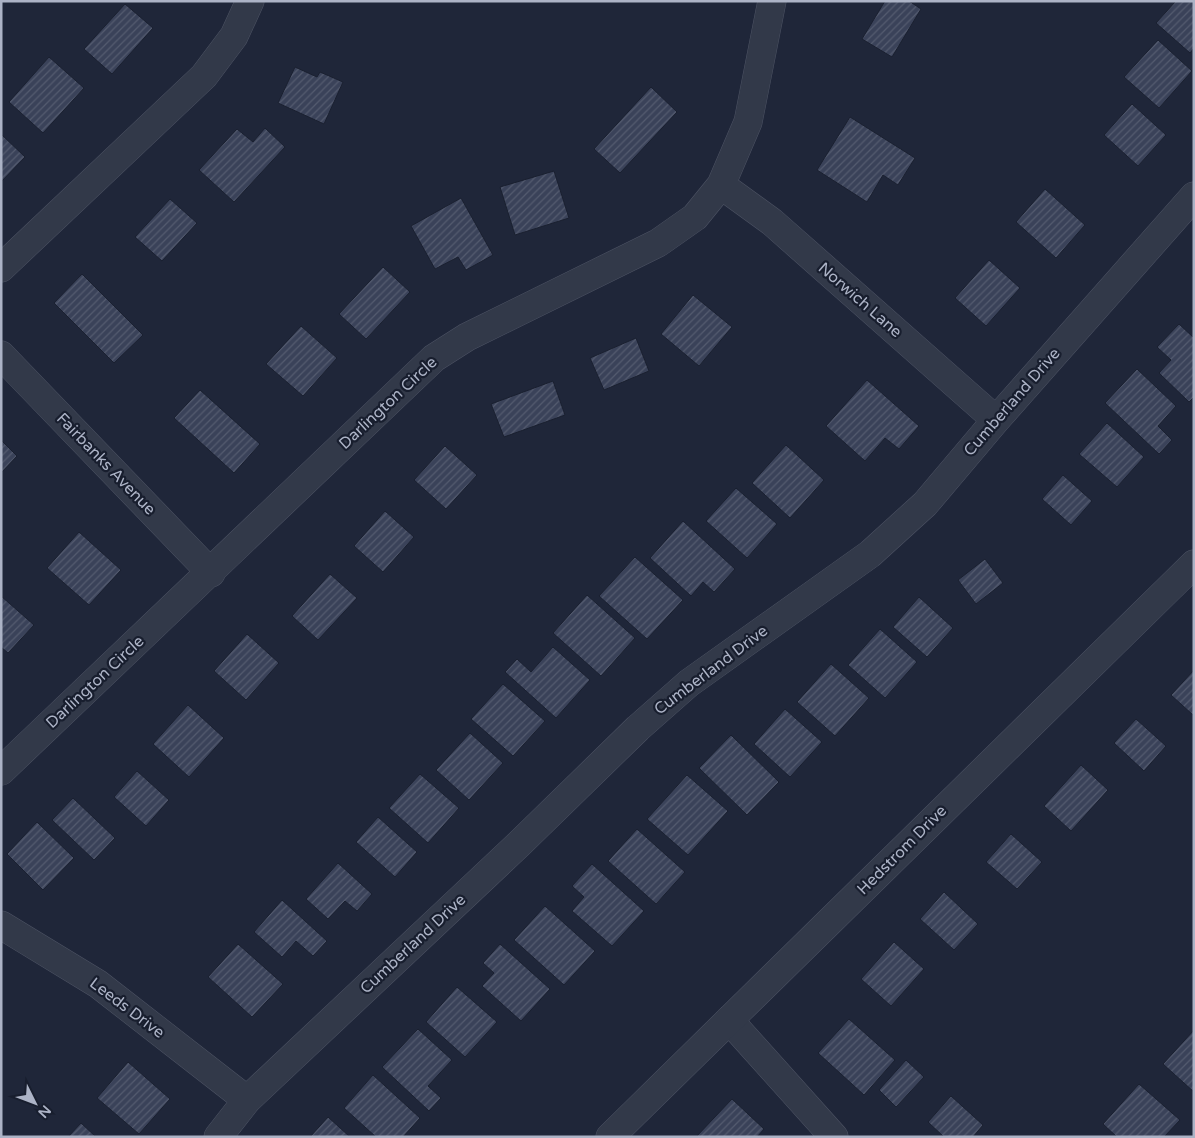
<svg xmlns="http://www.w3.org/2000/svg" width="1195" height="1138" font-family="'Varela Round',sans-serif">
	<defs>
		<pattern id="building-hatch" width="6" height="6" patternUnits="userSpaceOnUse" patternTransform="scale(1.25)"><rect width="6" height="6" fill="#3a4259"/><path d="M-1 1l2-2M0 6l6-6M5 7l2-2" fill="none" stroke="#545b6f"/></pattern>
	</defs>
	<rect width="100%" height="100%" fill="#1f2639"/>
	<!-- building -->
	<path fill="url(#building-hatch)" stroke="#1a2030" d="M885 1H909L921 9 892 57 862 39Z
		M1176 1H1194V48L1190 53 1156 23Z
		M125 4 153 28 112 74 84 49Z
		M1158 40 1192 71 1159 108 1124 77Z
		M49 57 84 88 43 133 9 102Z
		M295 67 317 77 320 72 343 82 324 124 278 103Z
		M651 87 677 112 620 173 594 149Z
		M1132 104 1166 135 1138 166 1104 135Z
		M850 117 915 158 898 185 883 175 867 202 817 170Z
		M265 128 285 147 234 202 199 170 237 129 253 142Z
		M1 134 25 157 1 182Z
		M554 171 569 218 515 235 500 187Z
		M1045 189 1085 225 1056 258 1016 222Z
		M461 198 493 255 466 270 458 257 435 269 411 226Z
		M170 199 197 223 162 261 135 237Z
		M989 260 1020 288 986 326 955 298Z
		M383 267 410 292 366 339 339 314Z
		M82 274 143 335 114 363 54 303Z
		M693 295 732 327 699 366 661 334Z
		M1179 324 1194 338V397L1189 402 1159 373 1171 360 1157 347Z
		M301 326 337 358 303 396 266 364Z
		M636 338 649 371 604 390 590 358Z
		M1137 369 1176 406 1158 426 1172 440 1159 454 1105 403Z
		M867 380 919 426 899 449 885 438 865 461 826 426Z
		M553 381 565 415 504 437 491 404Z
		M200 390 260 444 234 473 174 418Z
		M1107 423 1144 457 1117 487 1079 454Z
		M1 440 17 456 1 473Z
		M786 445 824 480 790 518 752 483Z
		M445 446 477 475 446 509 414 480Z
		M1063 475 1092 501 1071 525 1042 499Z
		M736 488 777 524 747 558 706 521Z
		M385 511 414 537 383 572 354 546Z
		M683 521 735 569 714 592 703 582 691 596 650 558Z
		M79 532 121 570 89 605 47 568Z
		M635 557 683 600 647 639 599 596Z
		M985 559 1003 583 976 604 958 580Z
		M330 574 357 598 318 640 292 616Z
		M587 595 635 638 601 676 553 633Z
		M1 596 34 625 8 653 1 647Z
		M919 597 953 628 927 657 893 627Z
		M880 629 917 662 885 698 848 665Z
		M247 634 279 663 246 700 214 671Z
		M553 647 590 680 556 718 505 672 517 659 531 672Z
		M831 664 869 698 835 736 797 702Z
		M1194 670V714L1193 715 1171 695Z
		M503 684 545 721 513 756 471 719Z
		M188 705 224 738 189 777 153 744Z
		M785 709 822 742 790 777 754 744Z
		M1136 719 1166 746 1144 771 1114 743Z
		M470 733 503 763 469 800 436 770Z
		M731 735 779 782 747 815 699 768Z
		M1081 765 1108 790 1071 831 1044 806Z
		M137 771 169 800 146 826 114 797Z
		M420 774 459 808 428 843 389 808Z
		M687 775 728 811 688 855 647 819Z
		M73 798 115 838 94 860 52 820Z
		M378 817 417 852 395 877 356 842Z
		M37 822 74 858 43 890 7 854Z
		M637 829 685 872 656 904 608 861Z
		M1011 834 1042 862 1017 889 986 862Z
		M338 863 372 894 357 911 345 901 328 919 306 899Z
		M592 864 644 911 612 946 572 911 584 897 572 886Z
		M944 892 978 924 954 950 920 919Z
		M282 900 327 941 313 956 296 941 282 957 254 932Z
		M545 906 595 951 564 985 514 940Z
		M894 942 924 969 891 1006 861 979Z
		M238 944 283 984 252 1017 208 977Z
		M500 944 550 989 521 1021 482 986 494 973 483 963Z
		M457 987 497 1022 465 1057 426 1022Z
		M849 1019 895 1060 864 1095 818 1053Z
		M418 1029 452 1060 428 1086 441 1098 429 1111 382 1067Z
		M1194 1030V1092L1163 1064Z
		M906 1060 924 1077 896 1107 879 1090Z
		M128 1062 170 1099 139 1134 97 1098Z
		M373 1075 420 1118 403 1137H376L344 1108Z
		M1139 1084 1180 1120 1164 1137H1117L1103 1124Z
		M951 1096 983 1125 973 1137H944L928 1122Z
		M732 1099 764 1129 757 1137H696Z
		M328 1117 350 1137H310Z
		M81 1123 96 1137H68Z"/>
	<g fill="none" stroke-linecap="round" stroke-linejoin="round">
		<defs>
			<path id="minor" d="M721 185 772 222 996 420
				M1 268 204 76 234 36 250 1
				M1 355 211 573
				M1 771 434 358 467 337 658 243 695 217 721 185 748 122 772 1
				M1 925 98 984 247 1100
				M729 1020 834 1137
				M218 1137 247 1100 519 844 638 728 689 683 870 554 925 504 996 420 1194 196"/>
			<path id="tertiary" d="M610 1137 1194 564"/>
		</defs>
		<!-- minor casing -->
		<use href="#minor" stroke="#4d5364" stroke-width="29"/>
		<!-- tertiary casing -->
		<use href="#tertiary" stroke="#4d5364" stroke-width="29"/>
		<!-- minor -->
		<use href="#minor" stroke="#323949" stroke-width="28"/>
		<!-- tertiary -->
		<use href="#tertiary" stroke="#323949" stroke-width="28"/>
	</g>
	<g text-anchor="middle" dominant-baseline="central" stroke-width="4.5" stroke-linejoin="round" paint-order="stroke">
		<!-- street labels -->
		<g font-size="16" fill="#acb3c6" stroke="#181e2e">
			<text transform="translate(860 300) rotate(41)">Norwich Lane</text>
			<text transform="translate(1012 402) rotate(-49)">Cumberland Drive</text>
			<text transform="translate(388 403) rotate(-43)">Darlington Circle</text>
			<text transform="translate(106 464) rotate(46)">Fairbanks Avenue</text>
			<text transform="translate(711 670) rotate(-37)">Cumberland Drive</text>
			<text transform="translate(95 682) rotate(-43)">Darlington Circle</text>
			<text transform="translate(902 850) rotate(-45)">Hedstrom Drive</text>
			<text transform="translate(413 944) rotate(-43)">Cumberland Drive</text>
			<text transform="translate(127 1008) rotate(37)">Leeds Drive</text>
		</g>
	</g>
	<!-- border -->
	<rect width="1195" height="1138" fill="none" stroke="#acb3c6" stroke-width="5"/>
	<!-- north arrow -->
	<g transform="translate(35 1103) rotate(132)" stroke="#181e2e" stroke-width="4" paint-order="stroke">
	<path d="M0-4L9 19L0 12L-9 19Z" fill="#acb3c6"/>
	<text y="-8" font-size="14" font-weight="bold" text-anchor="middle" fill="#acb3c6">N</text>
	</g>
</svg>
